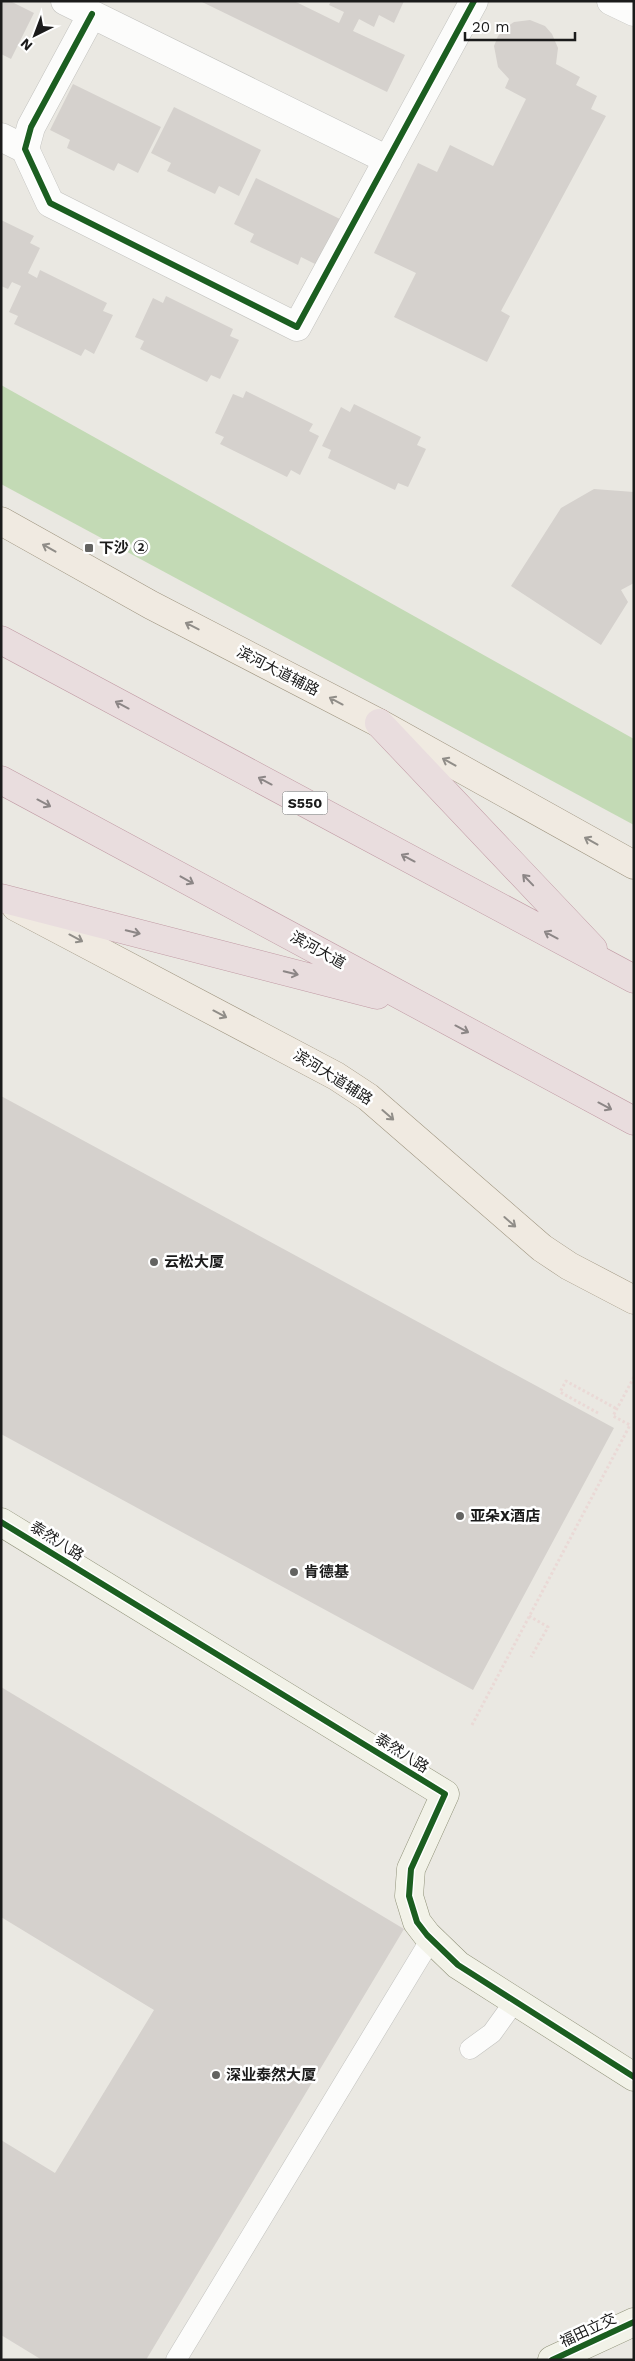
<svg xmlns="http://www.w3.org/2000/svg" width="635" height="2361" font-family="'Work Sans','Noto Sans SC',sans-serif">
	<rect width="100%" height="100%" fill="#eae8e2"/>
	<!-- forest -->
	<path fill="#c3dab5" d="M1 385 634 739V825L1 484Z"/>
	<!-- building -->
	<path fill="#d5d1cd" d="M1 1H10L34 13 11 59 1 54Z
		M200 1H294L339 23 344 12 329 5 331 1H404L394 23 379 15 374 27 359 19 353 31 405 55 387 92Z
		M530 20 545 26 552 34 558 48 556 64 580 77 576 85 597 96 591 109 606 116 501 311 510 316 487 362 394 317 416 273 374 253 418 163 437 172 450 145 493 166 526 99 505 88 509 79 498 67 494 46 498 36 505 28 514 22Z
		M73 84 161 127 138 173 118 163 114 171 67 148 70 140 50 130Z
		M174 107 261 150 239 196 219 186 215 194 167 171 171 163 151 153Z
		M256 178 344 221 321 267 301 257 298 265 250 242 254 234 234 224Z
		M1 220 34 236 30 243 40 248 28 273 37 278 40 270 107 303 103 311 113 315 94 354 85 349 81 356 14 324 18 316 9 312 21 286 12 282 8 289 1 286Z
		M166 296 233 329 230 336 239 340 220 379 211 375 207 382 140 349 144 341 135 337 153 298 163 303Z
		M246 391 313 424 309 431 319 436 300 475 291 470 287 477 220 444 224 437 215 433 233 394 243 398Z
		M354 404 421 437 417 445 426 449 408 487 398 483 395 490 328 458 331 450 322 446 341 407 350 412Z
		M594 489 634 492V583L621 590 628 602 601 645 511 586 561 508Z
		M1 1096 614 1428 473 1690 1 1434Z
		M1 1687 404 1929 146 2360H42L1 2335V2140L55 2173 154 2010 1 1917Z"/>
	<g fill="none" stroke-linecap="round" stroke-linejoin="round">
		<defs>
			<path id="lane" d="M470 2049 492 2033 515 2001
				M176 2360 431 1939"/>
			<path id="street" d="M65 1 388 160
				M611 1 634 12
				M92 14 31 127 25 149 50 203 297 327 474 1
				M1 137 25 149"/>
			<path id="secondary" d="M1 1522 445 1794 411 1869 409 1896 417 1922 427 1935 458 1965 634 2077
				M552 2360 634 2322"/>
			<path id="primary" d="M1 521 151 605 379 723 634 865
				M16 907 336 1076 368 1097 542 1248 569 1266 634 1300"/>
			<path id="highway" d="M1 640 634 979
				M379 723 593 949
				M1 780 634 1121
				M1 898 377 995"/>
		</defs>
		<!-- lane casing -->
		<use href="#lane" stroke="#c2c2bf" stroke-width="21"/>
		<!-- street casing -->
		<use href="#street" stroke="#c2c2bf" stroke-width="29"/>
		<!-- secondary casing -->
		<use href="#secondary" stroke="#91937a" stroke-width="29"/>
		<!-- primary casing -->
		<use href="#primary" stroke="#9f9580" stroke-width="29"/>
		<!-- highway casing -->
		<use href="#highway" stroke="#c09aa4" stroke-width="29"/>
		<!-- path -->
		<path stroke="#ead9d6" stroke-width="3" stroke-dasharray="2.5 2.5" stroke-linecap="butt" d="M598 1413 560 1392 566 1381 617 1409
			M529 1616 548 1627 531 1657
			M472 1725 630 1425 613 1416 634 1377"/>
		<!-- lane -->
		<use href="#lane" stroke="#fcfcfb" stroke-width="20"/>
		<!-- street -->
		<use href="#street" stroke="#fcfcfb" stroke-width="28"/>
		<!-- secondary -->
		<use href="#secondary" stroke="#f2f2e8" stroke-width="28"/>
		<!-- primary -->
		<use href="#primary" stroke="#f0eae1" stroke-width="28"/>
		<!-- highway -->
		<use href="#highway" stroke="#e9ddde" stroke-width="28"/>
		<defs>
			<path id="cycleway" d="M92 14 31 127 25 149 50 203 297 327 474 1
				M1 1522 445 1794 411 1869 409 1896 417 1922 427 1935 458 1965 634 2077
				M552 2360 634 2322"/>
		</defs>
		<!-- cycleway casing -->
		<use href="#cycleway" stroke="#fff" stroke-width="9"/>
		<!-- cycleway -->
		<use href="#cycleway" stroke="#1b5e20" stroke-width="6"/>
	</g>
	<!-- one-way arrows -->
	<defs><path id="oneway-shaft" d="M-6 0H5M1.5-3L5.5 0L1.5 3" fill="none" stroke-width="1.6" stroke-linecap="round" stroke-linejoin="round" transform="scale(1.25)"/></defs>
	<g stroke="#908d88">
		<use href="#oneway-shaft" transform="translate(49 548) rotate(-151)"/>
		<use href="#oneway-shaft" transform="translate(192 626) rotate(-153)"/>
		<use href="#oneway-shaft" transform="translate(336 701) rotate(-152)"/>
		<use href="#oneway-shaft" transform="translate(449 762) rotate(-151)"/>
		<use href="#oneway-shaft" transform="translate(591 841) rotate(-151)"/>
		<use href="#oneway-shaft" transform="translate(76 938) rotate(28)"/>
		<use href="#oneway-shaft" transform="translate(220 1014) rotate(28)"/>
		<use href="#oneway-shaft" transform="translate(388 1115) rotate(41)"/>
		<use href="#oneway-shaft" transform="translate(510 1222) rotate(41)"/>
	</g>
	<g stroke="#8c8686">
		<use href="#oneway-shaft" transform="translate(122 705) rotate(-152)"/>
		<use href="#oneway-shaft" transform="translate(265 781) rotate(-152)"/>
		<use href="#oneway-shaft" transform="translate(44 803) rotate(28)"/>
		<use href="#oneway-shaft" transform="translate(408 858) rotate(-152)"/>
		<use href="#oneway-shaft" transform="translate(187 880) rotate(29)"/>
		<use href="#oneway-shaft" transform="translate(528 880) rotate(-134)"/>
		<use href="#oneway-shaft" transform="translate(133 932) rotate(14)"/>
		<use href="#oneway-shaft" transform="translate(551 935) rotate(-152)"/>
		<use href="#oneway-shaft" transform="translate(291 973) rotate(14)"/>
		<use href="#oneway-shaft" transform="translate(462 1029) rotate(28)"/>
		<use href="#oneway-shaft" transform="translate(605 1106) rotate(28)"/>
	</g>
	<!-- markers -->
	<g fill="#636361" stroke="#fff" stroke-width="2">
		<rect x="84" y="543" width="10" height="10" rx="2.5"/>
		<circle cx="154" cy="1262" r="5"/>
		<circle cx="460" cy="1516" r="5"/>
		<circle cx="294" cy="1572" r="5"/>
		<circle cx="216" cy="2075" r="5"/>
	</g>
	<g text-anchor="middle" dominant-baseline="central" stroke-width="5" stroke-linejoin="round" paint-order="stroke">
		<!-- shield labels -->
		<rect fill="#fff" stroke="#5f5f5f" stroke-width="1" x="282.5" y="791.5" width="45" height="23" rx="4"/>
		<g font-size="14" font-weight="bold" fill="#1b1b1b">
			<text x="305" y="803">S550</text>
		</g>
		<!-- poi labels -->
		<g font-size="15" font-weight="bold" fill="#1b1b1b" stroke="#fff" text-anchor="start">
			<text x="99" y="548">下沙 ②</text>
			<text x="164" y="1262">云松大厦</text>
			<text x="470" y="1516">亚朵X酒店</text>
			<text x="304" y="1572">肯德基</text>
			<text x="226" y="2075">深业泰然大厦</text>
		</g>
		<!-- street labels -->
		<g font-size="15" fill="#1b1b1b" stroke="#fff">
			<text transform="translate(278 671) rotate(27)">滨河大道辅路</text>
			<text transform="translate(318 950) rotate(29)">滨河大道</text>
			<text transform="translate(333 1077) rotate(32)">滨河大道辅路</text>
			<text transform="translate(57 1541) rotate(32)">泰然八路</text>
			<text transform="translate(402 1753) rotate(32)">泰然八路</text>
			<text transform="translate(588 2330) rotate(-25)">福田立交</text>
		</g>
	</g>
	<!-- border -->
	<rect width="635" height="2361" fill="none" stroke="#1b1b1b" stroke-width="5"/>
	<!-- north arrow -->
	<g transform="translate(35 35) rotate(222)" stroke="#ffffff" stroke-width="4" paint-order="stroke">
	<path d="M0-4L9 19L0 12L-9 19Z" fill="#1b1b1b"/>
	<text y="-8" font-size="14" font-weight="bold" text-anchor="middle" fill="#1b1b1b">N</text>
	</g>
	<!-- scale -->
	<path d="M465 32v8h110v-8" fill="none" stroke="#1b1b1b" stroke-width="2.5"/>
	<text x="472" y="32" font-size="15" fill="#1b1b1b" stroke="#ffffff" stroke-width="4" paint-order="stroke">20 m</text>
</svg>
